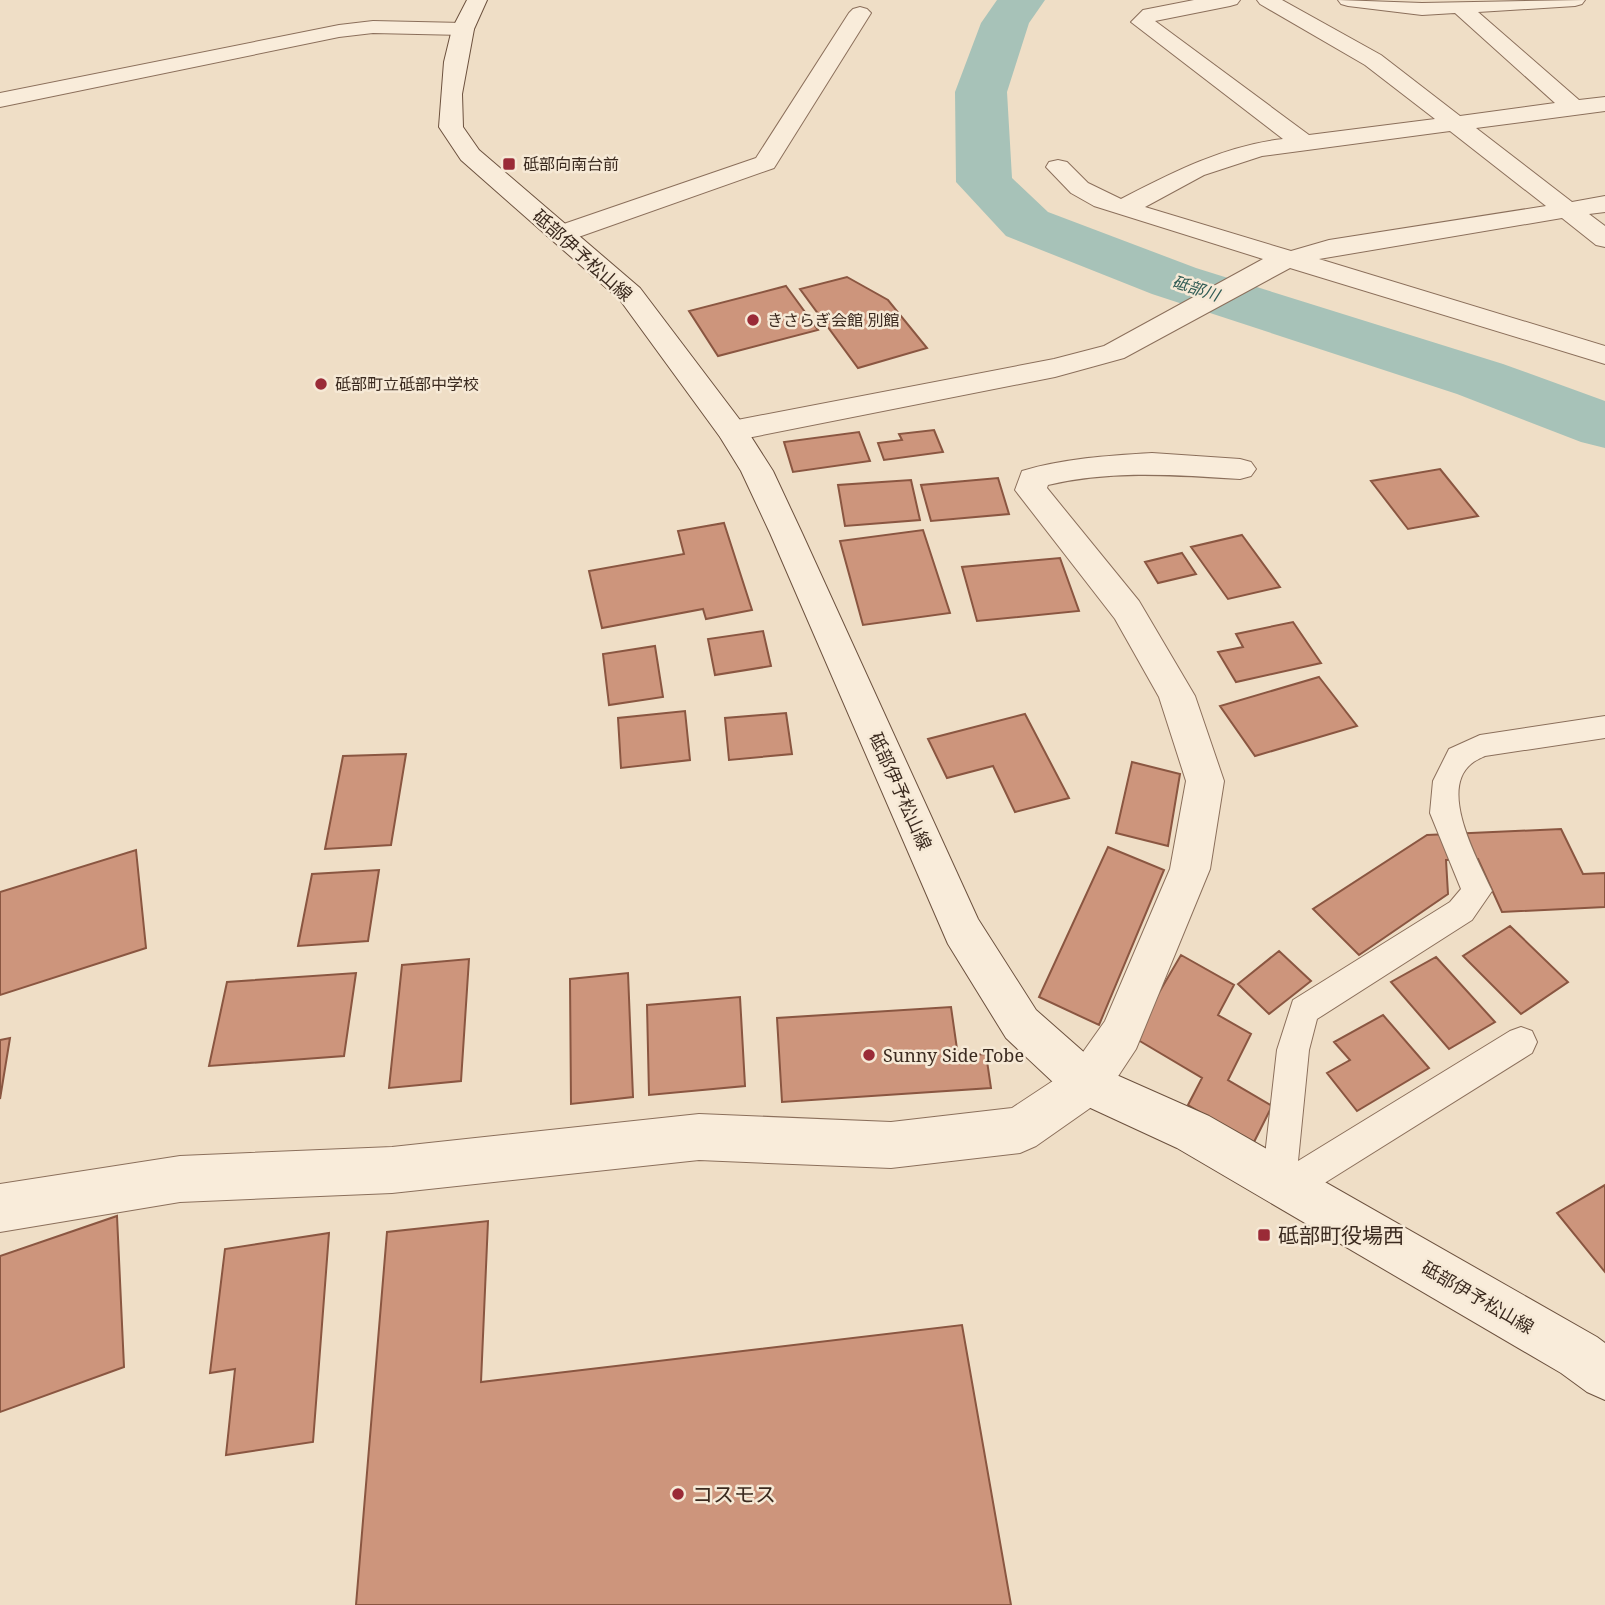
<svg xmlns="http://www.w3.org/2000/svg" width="1605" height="1605" font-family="'Noto Serif','Noto Sans JP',serif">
	<rect width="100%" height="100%" fill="#efdec6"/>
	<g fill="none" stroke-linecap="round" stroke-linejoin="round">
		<!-- river -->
		<path fill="#a7c2b8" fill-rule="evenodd" d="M997 0H1045L1029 23 1007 92 1012 178 1048 212 1196 268 1503 364 1605 401V448L1581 442 1457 394 1152 294 1006 236 956 182 955 92 981 23Z"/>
	</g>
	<!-- building -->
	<path fill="#cd957c" stroke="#8a5641" stroke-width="2" d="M847 277 888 300 927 348 858 368 800 289Z
		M786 286 818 330 718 356 689 311Z
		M934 430 943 452 884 460 878 443 902 440 899 434Z
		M859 432 870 461 793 472 784 442Z
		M1440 469 1478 516 1408 529 1371 481Z
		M998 478 1009 514 931 521 921 485Z
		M911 480 920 520 845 526 838 485Z
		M724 523 752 610 706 619 703 609 602 628 589 571 684 554 678 531Z
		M923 530 950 613 863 625 840 541Z
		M1242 535 1280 587 1228 599 1191 547Z
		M1182 553 1196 574 1158 583 1145 562Z
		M1060 558 1079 611 977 621 962 567Z
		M1293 622 1321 663 1236 682 1218 652 1243 647 1236 634Z
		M763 631 771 666 715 675 708 639Z
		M655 646 663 697 609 705 603 654Z
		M1319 677 1357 726 1255 756 1220 706Z
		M685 711 690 760 621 768 618 718Z
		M786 713 792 754 729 760 725 718Z
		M1025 714 1069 798 1015 812 993 766 947 778 928 739Z
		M406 754 391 845 325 849 343 756Z
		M1132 762 1180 774 1168 846 1116 833Z
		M1561 829 1583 874 1605 873V907L1502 912 1478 859 1446 860 1448 894 1359 955 1313 909 1427 835Z
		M1108 847 1164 870 1099 1025 1039 997Z
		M136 850 146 948 0 995V892Z
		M379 870 368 941 298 946 312 874Z
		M1510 926 1568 982 1521 1014 1463 956Z
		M1279 951 1311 981 1269 1014 1238 984Z
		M1181 955 1234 985 1218 1015 1251 1034 1228 1080 1272 1106 1253 1144 1188 1105 1202 1078 1133 1037Z
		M1436 957 1495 1022 1449 1049 1391 982Z
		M469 959 461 1081 389 1088 402 965Z
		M356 973 344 1056 209 1066 227 982Z
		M628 973 633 1097 571 1104 570 979Z
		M740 997 745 1086 649 1095 647 1005Z
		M951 1007 958 1056 986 1054 991 1088 782 1102 777 1018Z
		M1383 1015 1429 1068 1357 1111 1327 1073 1350 1060 1334 1042Z
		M10 1038 0 1099V1040Z
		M1605 1185V1272L1557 1213Z
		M117 1216 124 1367 0 1412V1256Z
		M488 1221 481 1382 962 1325 1011 1605H356L387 1232Z
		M329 1233 313 1442 226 1455 235 1369 210 1373 225 1249Z"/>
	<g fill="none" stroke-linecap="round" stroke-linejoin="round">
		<defs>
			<path id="service" d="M1605 716V738L1485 756C1481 758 1474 761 1471 764 1438 791 1479 862 1492 891L1472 920 1317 1019 1309 1050 1298 1161 1510 1031 1521 1027 1532 1031 1537 1042 1532 1053 1299 1199 1287 1204 1267 1194 1262 1182 1277 1050 1293 1000 1450 902 1461 889 1430 813 1433 781 1449 749 1480 735Z"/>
			<path id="minor" d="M1194 0H1240L1237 4 1230 6 1155 21 1309 135 1435 119 1365 65 1260 4 1257 0H1282L1381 55 1460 116 1555 103 1455 13 1422 15 1348 6 1341 4 1338 0 1422 3 1585 0 1582 4 1575 6 1478 12 1579 100 1605 97V111L1476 128 1572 202 1605 196V212L1589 214 1605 226V247L1596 245 1562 218 1319 259 1605 346V364L1290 268 1124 358 1055 377 732 441 721 438 717 431 721 424 732 421 1054 359 1104 346 1263 259 1094 206 1071 193 1046 167 1049 162 1058 160 1067 162 1088 183 1121 199C1173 172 1224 146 1283 139L1131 22 1143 10ZM1450 131 1546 206 1329 240 1291 251 1145 207 1204 175 1262 156Z
				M860 7 867 9 871 13 774 168 570 240 561 242 552 240 548 234 552 228 756 158 849 13 853 9Z
				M373 21 463 23 471 24 474 29 471 34 463 35 373 33 339 37 0 107V93L339 25Z
				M1152 453 1240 459 1251 462 1256 469 1251 476 1240 479C1175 475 1111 470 1048 485L1047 488 1139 601 1195 696 1224 781 1210 869 1136 1049 1103 1099 1036 1146 1020 1153 891 1168 699 1160 392 1193 180 1202 0 1232V1184L180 1156 392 1147 699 1114 891 1122 1012 1108 1071 1069 1105 1021 1170 869 1186 781 1159 697 1115 619 1015 490 1022 471C1065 458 1107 456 1152 453Z"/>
			<path id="secondary" d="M467 0H487L474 29 462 94 463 127 479 150 640 288 743 424 773 471 802 533 978 919 1036 1010 1103 1069 1209 1116 1597 1337 1605 1343V1400L1587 1392 1561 1373 1177 1148 1071 1099 1006 1038 948 944 770 533 741 471 720 437 620 300 461 160 439 127 444 62 452 29Z"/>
		</defs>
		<!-- service casing -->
		<use href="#service" stroke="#8b6f5b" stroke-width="2"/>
		<!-- minor casing -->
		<use href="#minor" stroke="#8b6f5b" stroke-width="2"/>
		<!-- secondary casing -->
		<use href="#secondary" stroke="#6c513e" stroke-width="2"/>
		<!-- service -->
		<use href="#service" fill="#f9ecda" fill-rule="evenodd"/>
		<!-- minor -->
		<use href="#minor" fill="#f9ecda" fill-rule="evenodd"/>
		<!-- secondary -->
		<use href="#secondary" fill="#f9ecda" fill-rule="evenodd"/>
	</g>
	<!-- markers -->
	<g fill="#9a2b37" stroke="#f6e9d6" stroke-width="2.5">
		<rect x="502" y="157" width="14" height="14" rx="3.5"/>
		<circle cx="753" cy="320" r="7"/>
		<circle cx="321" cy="384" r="7"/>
		<circle cx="869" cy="1055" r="7"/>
		<rect x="1257" y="1228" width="14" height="14" rx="3.5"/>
		<circle cx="678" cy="1494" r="7"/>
	</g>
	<g text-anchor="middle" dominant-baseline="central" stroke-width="5" stroke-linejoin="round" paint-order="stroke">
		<!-- far-poi labels -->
		<g font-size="16" fill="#3b2a1f" stroke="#f6e9d6" text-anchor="start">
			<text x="523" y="164">砥部向南台前</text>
			<text x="767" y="320">きさらぎ会館 別館</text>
			<text x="335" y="384">砥部町立砥部中学校</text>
		</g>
		<!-- far-water labels -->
		<g font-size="16" font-style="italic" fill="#2e5a53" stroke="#f6e9d6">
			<text transform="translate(1196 288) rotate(18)">砥部川</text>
		</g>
		<!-- street labels -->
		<g font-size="18" fill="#3b2a1f" stroke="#f6e9d6">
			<text transform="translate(583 255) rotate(42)">砥部伊予松山線</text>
			<text transform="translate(901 791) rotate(66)">砥部伊予松山線</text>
			<text transform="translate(1478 1297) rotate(30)">砥部伊予松山線</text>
		</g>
		<!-- poi labels -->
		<g font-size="18" fill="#3b2a1f" stroke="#f6e9d6" text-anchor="start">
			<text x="883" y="1055">Sunny Side Tobe</text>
		</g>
		<!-- near-poi labels -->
		<g font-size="21" fill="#3b2a1f" stroke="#f6e9d6" text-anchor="start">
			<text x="1278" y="1235">砥部町役場西</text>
			<text x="692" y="1494">コスモス</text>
		</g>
	</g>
</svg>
